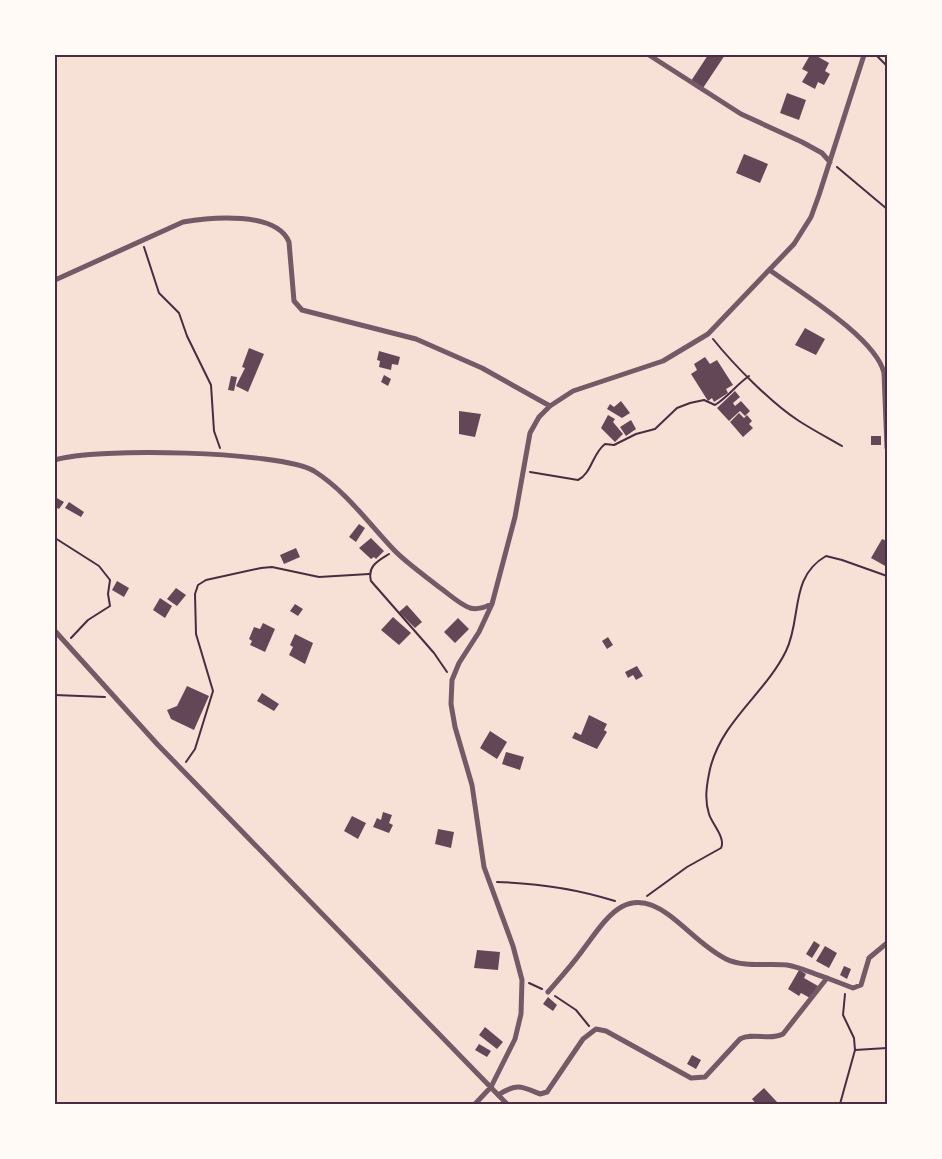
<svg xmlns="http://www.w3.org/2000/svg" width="942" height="1159" font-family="Rubik,sans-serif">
	<rect width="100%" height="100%" fill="#f7e1d7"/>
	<!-- building -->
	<path fill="#644757" d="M708 55H725L703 88 691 81Z
		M810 55H815L829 63 825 71 830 74 824 85 818 82 815 89 802 82 808 72 802 69Z
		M787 93 806 100 799 120 780 113Z
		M744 154 768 164 760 183 736 173Z
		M805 328 825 339 816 355 795 345Z
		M249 348 264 354 248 392 236 386 245 368 242 367Z
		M379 351 400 357 398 365 392 364 391 370 379 367 380 361 377 360Z
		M705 357 710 364 717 360 733 385 726 389 728 393 714 402 712 398 708 401 691 374 697 370 694 364Z
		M384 375 391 379 388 386 381 382Z
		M231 376 237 377 234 391 228 390Z
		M735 391 740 397 733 403 735 406 741 401 750 411 745 416 740 411 729 421 717 408Z
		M621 401 630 413 622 418 607 409 610 404 614 407Z
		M459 411 481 414 475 437 459 434Z
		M739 413 744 418 747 415 752 421 749 424 753 428 743 437 730 422Z
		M608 415 615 419 613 422 623 434 615 442 601 428Z
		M631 420 636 429 626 436 620 427Z
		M871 436H881V445H871Z
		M55 497 64 502 59 509 55 507Z
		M69 502 84 512 81 517 65 508Z
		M359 524 365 528 356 542 349 537Z
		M371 538 384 551 376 559 374 557 371 559 359 548Z
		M882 539 887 541V567L871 558Z
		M296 548 300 557 284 564 280 555Z
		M117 581 129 588 124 597 112 590Z
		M176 588 186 595 177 606 167 599Z
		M160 598 172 606 165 618 153 610Z
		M295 604 303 609 298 616 290 611Z
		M407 605 422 622 415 628 399 612Z
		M393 617 411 633 399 645 381 630Z
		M458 618 469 629 455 643 444 632Z
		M263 623 275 629 265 652 250 645 252 641 249 639 254 627 260 629Z
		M295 634 313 643 305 664 289 655 293 647 290 645Z
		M608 637 613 645 607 649 602 641Z
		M637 666 643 676 636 680 633 675 628 678 625 672Z
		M187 686 209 696 194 730 171 719 167 710 177 706Z
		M262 693 279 704 274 711 257 701Z
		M589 715 607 724 604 730 607 732 597 749 572 738 575 732 581 735Z
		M490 731 507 742 497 759 480 748Z
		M506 752 524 757 520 770 502 764Z
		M383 812 392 815 389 823 393 825 389 833 373 827 377 818 381 820Z
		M352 816 366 823 358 839 344 831Z
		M438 829 454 832 451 848 435 844Z
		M814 941 820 945 812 958 806 954Z
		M825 946 837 953 829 968 816 961Z
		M477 950 500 952 498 970 474 968Z
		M844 966 851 969 847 979 840 975Z
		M799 970 806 974 804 978 818 986 810 998 801 993 799 996 788 989Z
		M548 997 557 1005 553 1011 543 1004Z
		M485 1027 503 1042 497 1049 479 1035Z
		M479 1044 491 1051 487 1057 475 1050Z
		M692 1055 701 1060 696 1069 687 1064Z
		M764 1088 777 1102 775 1104H756L752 1099Z"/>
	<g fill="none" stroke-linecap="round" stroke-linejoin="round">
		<!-- path -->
		<path stroke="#4a2c40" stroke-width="2" d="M876 55 887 66
			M837 167 887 209
			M144 247 159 293 179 313 187 336 211 385 214 431 220 448
			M713 339C733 364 772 404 799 421 813 430 828 438 842 446
			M530 472 578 480C592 473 592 454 605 444L614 445 636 434 655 429 677 408 690 403 704 400 715 405C728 397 736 385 749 376
			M55 538 99 566 110 580 108 594 110 606 88 620 71 638
			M389 554C378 561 367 566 371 581L434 653 447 672
			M55 695 105 697
			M186 762 195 749 213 691 196 634 195 594 198 585 206 580 261 568 272 567 319 577 369 574
			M497 882C537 883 577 889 615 901
			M647 896 687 867 721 848C726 838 712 824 709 814 704 799 707 783 710 769 722 720 765 694 786 651 802 619 789 577 826 556L842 560 887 576
			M529 983 542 989
			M555 996 576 1010 589 1026
			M855 1050 887 1048
			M840 1104 855 1050 854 1038 843 1015 845 994"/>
		<!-- minor -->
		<path stroke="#755966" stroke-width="5" d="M649 55 741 114 802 142 822 153 830 162
			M771 271C800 292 876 338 884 373L887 448
			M55 280 183 222C211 217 276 211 289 242L294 301 302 310 416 339 482 368 550 406
			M55 460C94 447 280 451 314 471 346 491 369 524 395 551 408 564 424 575 439 587 448 593 459 604 470 608 478 610 485 607 492 604
			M55 631 158 745 507 1104
			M548 992C560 978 572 965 582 951 605 921 625 882 669 915 688 929 704 948 726 959 745 968 767 963 787 965 800 967 814 974 827 978
			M498 1095C517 1083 521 1086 540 1094L547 1092 583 1039 596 1029 606 1031 691 1078 705 1077 740 1039C753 1032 770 1041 783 1034L827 978 853 988 861 985 869 958 887 943
			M475 1104 491 1087 515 1039 521 1014 522 980 513 946 484 867 472 785 455 727 451 704 452 680 459 663 479 632 492 604 515 517 530 433 539 417 550 406 573 391 663 361 708 334 794 244 811 217 819 195 864 55"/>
	</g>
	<!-- border -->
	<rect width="942" height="1159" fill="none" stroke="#fffaf5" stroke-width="112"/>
	<rect x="56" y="56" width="830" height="1047" fill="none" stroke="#4a2c40" stroke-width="2"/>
</svg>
